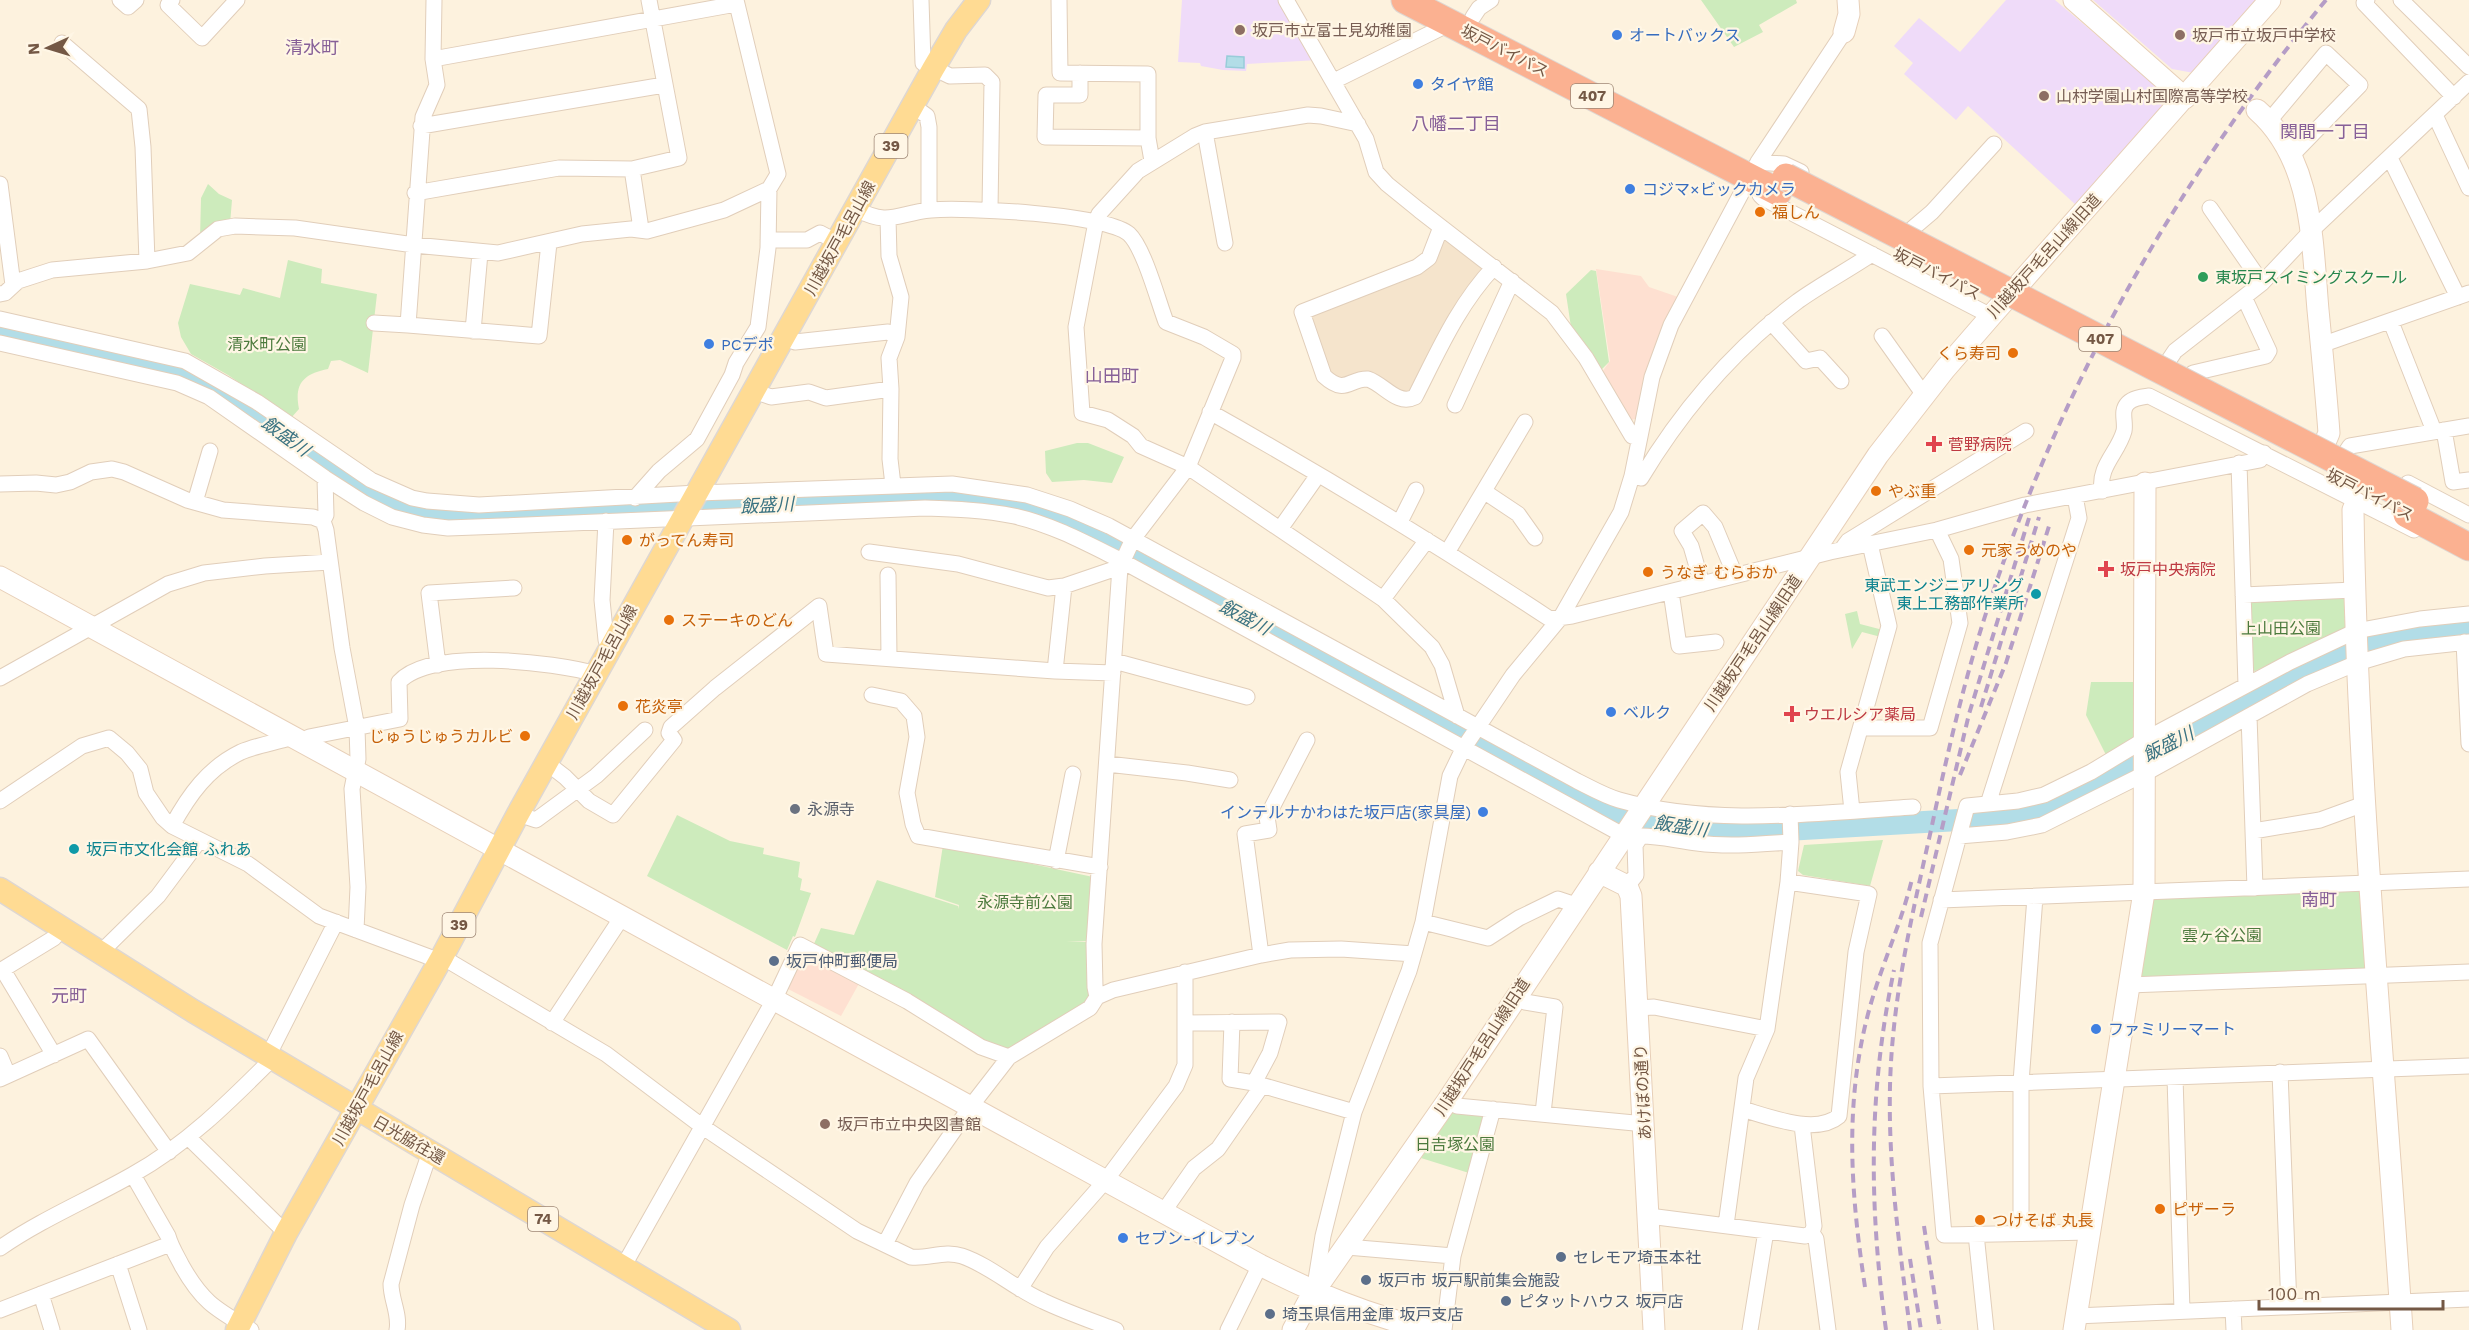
<svg xmlns="http://www.w3.org/2000/svg" width="2469" height="1330" font-family="'Work Sans','Noto Sans JP',sans-serif">
	<rect width="100%" height="100%" fill="#fdf2de"/>
	<!-- residential -->
	<path fill="#f5e4cc" d="M1446 238 1480 264 1482 269 1461 295 1410 391 1405 397 1330 374 1310 320 1311 314 1418 272 1441 241Z"/>
	<!-- commercial -->
	<path fill="#fee0d1" d="M1596 269 1641 276 1649 287 1678 297 1656 345 1643 385 1638 418 1628 421 1602 372 1610 361Z
		M803 951 861 980 841 1016 786 988Z"/>
	<!-- education -->
	<path fill="#efdbf9" d="M1182 0H1282L1318 60 1247 64 1246 71 1223 70 1201 66 1200 63 1178 62Z
		M2006 0H2055L2157 86 2163 109 2077 206 1968 106 1956 120 1904 74 1913 63 1894 46 1919 18 1960 52Z
		M2093 0H2258L2194 73 2172 69Z"/>
	<!-- green -->
	<path fill="#cdebbc" d="M1701 0H1796L1797 3 1759 25 1763 32 1734 47Z
		M208 184 219 194 232 200 230 224 200 239 201 198Z
		M288 260 322 269 321 283 377 294 368 373 340 360 331 361 328 369C303 374 294 384 299 409L291 418 228 375 191 354 181 337 178 323 190 284 240 295 243 288 280 298Z
		M1591 270 1596 271 1609 362 1602 369 1571 327 1566 294Z
		M1077 443H1088L1124 457 1112 483 1084 480 1052 482 1046 473 1045 451Z
		M2348 597 2349 630 2316 642 2255 671 2252 670 2250 602Z
		M1857 611 1860 624 1883 630 1881 637 1862 632 1852 649 1845 614Z
		M2091 682H2137L2136 739 2106 755 2086 715Z
		M677 815 730 841 764 848 763 854 800 862 798 877 802 879 800 890 811 893 795 937 793 936 787 950 647 876Z
		M1883 840 1870 886 1803 875 1798 871 1804 845Z
		M943 845 1093 877 1090 941H1066L1090 942V995L1087 1003 1010 1052 1002 1051 813 946 821 928 854 935 877 880 958 906V909L959 905 935 897Z
		M2361 890 2366 970 2137 978 2147 897Z
		M1454 1111 1481 1114 1485 1117 1469 1173 1421 1158 1449 1115Z"/>
	<!-- water -->
	<path fill="#b2dde7" stroke="#98ccd9" stroke-width="1.5" d="M1227 56 1244 57V68L1226 67Z"/>
	<g fill="none" stroke-linecap="round" stroke-linejoin="round">
		<!-- river -->
		<path stroke="#b2dde7" stroke-width="22" d="M0 333 171 369C188 375 206 381 222 390 288 429 342 494 419 513 446 520 473 518 501 517L936 497C1000 501 1057 520 1115 547L1573 792 1622 815 1698 831 1735 833 1976 819 2017 814 2049 804 2088 785 2344 652 2391 638 2424 632 2469 629"/>
		<defs>
			<path id="street" d="M120 0 128 7 136 0
				M172 0 168 5 202 38 237 0
				M434 0 433 59 437 85 423 117 408 325 539 336 549 243
				M921 0 923 63 950 76 985 75 992 82 990 209
				M1059 0 1060 73 1148 74V138L1152 161
				M1286 0 1366 139 1376 172 1387 184 1419 210 1552 313 1586 358 1632 436 1639 438
				M2367 0 2364 3 2454 97
				M2401 0 2469 67
				M1473 17 1479 8 1491 0
				M62 43 139 109 143 147 147 261
				M433 59 736 4
				M1080 73V95H1046L1045 137 1148 138
				M1334 81 1439 29 1444 20
				M913 106 927 116 929 127V210
				M2435 115 2469 188
				M2269 121 2326 53 2360 85 2291 156
				M1358 124 1321 116 1308 115 1205 132 1195 136 1138 171 1099 214 1096 222 1076 327 1082 413 1108 420 1133 436 1141 446 1188 467 1383 599 1427 540
				M421 126 664 85
				M1205 132 1225 243
				M2390 158 2458 297
				M1758 162 1784 164 1801 172
				M632 169 641 229
				M0 184 13 285
				M415 193 559 168 632 169 679 158 649 0
				M1760 195 1763 198 1991 316
				M2210 208 2262 283
				M856 209C890 227 897 213 931 210 964 207 1107 214 1129 234 1144 248 1158 301 1166 322L1204 337 1233 354V358L1188 467 1133 539 1120 567 1094 944 1095 987 1097 997
				M888 218 889 256 901 297 897 337 889 358 891 389 890 459 893 485
				M1441 227 1429 258 1417 267 1302 312 1324 376C1346 396 1349 378 1368 379 1385 385 1397 406 1415 397 1438 352 1458 305 1494 267
				M1912 229 1932 212 1994 144
				M768 240H807L820 233 837 242
				M0 294 5 293 18 281 52 270 147 261 188 253 218 229 235 226 295 228 414 245 498 253 582 234 631 229 647 231 724 210 769 189 778 174 736 0
				M0 319 185 361 257 402 371 480 412 498 427 501 479 505 697 493 952 484 1027 495 1070 509 1109 526 1577 781C1591 788 1605 796 1619 800 1714 827 1816 813 1913 807
				M1771 322 1806 361 1820 358 1841 381
				M2391 322 2434 431
				M374 323 408 325
				M473 331 480 253
				M1882 336 1924 395
				M784 338 795 342 888 332 897 337
				M0 343 177 383 209 397 325 478 364 503 392 517 423 525 448 528 502 526 925 508C955 509 984 510 1014 516 1051 524 1088 544 1122 561L1623 835
				M2321 345 2469 293
				M2169 360 2175 351 2262 283 2311 231 2469 82
				M2193 373 2266 356 2269 351 2244 297
				M754 391 771 397 809 392 826 398 891 389
				M1455 405 1512 281
				M1210 412C1326 477 1439 546 1550 619L1572 616 1830 552 1937 530 2025 505 2260 460 2264 453
				M2444 430 2453 482 2469 480
				M2346 452 2350 446 2469 426
				M2239 463 2246 685
				M1632 476 1641 478C1682 410 1734 349 1798 301 1822 284 1848 270 1872 254
				M2408 483 2469 515
				M0 484 36 483 56 485 70 482 91 472 112 469 124 472 187 500 223 510 313 517 323 521 326 530 342 648 357 728 358 759 352 789 358 887 356 930
				M2102 491C2098 466 2118 453 2124 431 2126 421 2120 411 2128 403 2133 398 2142 397 2149 396L2414 530
				M1485 492 1518 514 1535 538
				M635 498 659 471 697 439 732 375 736 363 758 327 768 248 769 189
				M195 502 210 451
				M323 521 326 515 325 478
				M606 521 602 600 606 640 612 643
				M1400 522 1416 490
				M1280 529 1318 475
				M1842 549 1848 541 2026 431
				M1448 551 1525 422
				M869 552 958 564 1048 588 1064 586 1120 567
				M888 575 889 657
				M1702 584 1691 546 1682 531 1703 513 1715 527 1735 575
				M1671 592 1679 646 1716 642
				M2243 595 2354 590
				M1383 599 1432 647 1442 665 1457 716
				M2464 642 2469 744
				M1114 661 1247 697
				M438 665 429 593 514 588
				M1055 671 1064 586
				M0 678 168 584 204 573 265 566 330 562
				M872 695 901 701 914 716 917 737 907 793 913 824 918 836 1100 867
				M2249 716 2255 888
				M1861 728H1930L1960 623 1951 559 1937 530
				M305 743 309 737 400 719 399 682C430 647 554 662 596 674
				M547 763 565 777 589 801 613 815 674 740 669 733 671 727 715 688 819 606 826 654 1055 671 1113 673
				M1107 764 1187 773 1230 780
				M0 801 82 746 109 738 127 753 140 769 146 793 163 818 172 826 248 864 319 916 440 961
				M1988 804 2079 518 2075 496
				M1852 811 1848 772 1889 626 1870 544
				M518 814 536 820 596 776 645 730
				M172 826C189 795 208 768 241 752 255 746 272 743 286 739L290 735
				M2253 831 2320 820 2364 804
				M1959 836 2007 832 2042 825 2144 774 2307 684 2357 663 2404 649 2469 642
				M1056 861 1073 774
				M1627 886 1636 875 1635 845 1641 836C1661 836 1678 841 1697 843 1729 847 1760 844 1791 842
				M1941 900 2469 879
				M1423 922 1488 938 1519 918 1558 899 1576 905
				M100 953 158 896 199 841
				M1261 955 1245 834 1269 830 1267 817 1307 740
				M442 957 606 1054 703 1127 857 1231 911 1257C928 1259 945 1250 962 1256 991 1266 1015 1289 1043 1301 1066 1312 1092 1321 1116 1330
				M3 970 54 1055
				M0 971 54 938 62 928
				M2129 985 2469 972
				M1517 996 1525 1002 1555 1007 1543 1113
				M1638 1008 1654 1007 1767 1029
				M1232 1022 1230 1079 1254 1083 1354 1112
				M552 1023 622 917
				M1186 1023 1279 1022 1270 1053 1254 1083
				M0 1056 8 1075
				M268 1056 336 922
				M2280 1072 2289 1307
				M2175 1077 2182 1311
				M0 1079 88 1039 169 1152
				M1931 1086 2469 1066
				M1448 1100 1457 1106 1645 1124
				M1742 1109C1767 1116 1816 1136 1839 1116L1856 952 1869 894 1788 882 1791 842 1790 814
				M1802 1125 1814 1226 1812 1233 1816 1239 1828 1330
				M189 1138 286 1233
				M133 1175 168 1236C171 1247 177 1256 182 1266 203 1303 216 1309 251 1330
				M1164 1211 1194 1168 1218 1149 1261 1087
				M1649 1216 1805 1236 1812 1233
				M1726 1225 1746 1078 1767 1029 1788 882
				M2021 1232V1082L2035 897
				M2090 1232 1944 1235 1931 1086 1930 943 1967 806 2018 801 2044 795 2091 772 2144 740 2290 662 2356 631 2420 619 2469 614
				M1976 1234 1986 1330
				M885 1244 917 1183 971 1106 1009 1057 1090 1008 1097 997 1113 990 1261 955 1290 950 1341 949 1414 954
				M1347 1247 1453 1256
				M0 1248C42 1219 88 1200 132 1175 186 1145 229 1102 272 1059
				M118 1264 139 1330
				M623 1267 775 998 800 945 907 1001 981 1047 1009 1057
				M1315 1286 1323 1236 1354 1112 1409 971 1423 922 1450 776 1463 749 1513 675 1561 617 1621 512 1632 476 1652 377 1671 325 1758 162 1844 32
				M1020 1289 1047 1247 1106 1180 1176 1086 1185 1065V972
				M41 1294 52 1330
				M2233 1309 2234 1330
				M0 1310 170 1244
				M2076 1316 2469 1299
				M397 1330C400 1314 391 1300 391 1284L412 1205 430 1152
				M1228 1330 1260 1265
				M1444 1330 1453 1256 1493 1109
				M1750 1330 1766 1231"/>
			<path id="secondary" d="M2074 0 2185 98
				M1844 32 1849 14 1848 0
				M2257 110C2313 159 2312 241 2318 310 2322 351 2326 392 2329 433L2326 440
				M2356 503 2353 510C2357 784 2384 1057 2402 1330
				M0 577 1260 1265C1317 1294 1367 1315 1430 1330
				M1599 872 1627 886 1631 896 1654 1330
				M1293 1330 1313 1293 1448 1100 1878 455 1945 369 1991 316 2270 0
				M2074 1330 2144 892 2145 483"/>
			<path id="primary" d="M0 889 193 1011 729 1330
				M237 1330 286 1233 442 957 518 814 933 69 956 30 979 0"/>
			<path id="highway" d="M1405 0 1778 192
				M2407 514 2469 547"/>
		</defs>
		<!-- street casing -->
		<use href="#street" stroke="#e1ceba" stroke-width="17"/>
		<!-- secondary casing -->
		<use href="#secondary" stroke="#e7cfb8" stroke-width="23"/>
		<!-- primary casing -->
		<use href="#primary" stroke="#ded7d2" stroke-width="25"/>
		<!-- highway casing -->
		<use href="#highway" stroke="#ded7d2" stroke-width="29"/>
		<!-- street -->
		<use href="#street" stroke="#fff" stroke-width="15"/>
		<!-- secondary -->
		<use href="#secondary" stroke="#fff" stroke-width="21"/>
		<!-- primary -->
		<use href="#primary" stroke="#ffdb93" stroke-width="22"/>
		<!-- highway -->
		<use href="#highway" stroke="#fbb191" stroke-width="27"/>
		<!-- rail -->
		<path stroke="#b59dc6" stroke-width="4" stroke-dasharray="9 6" stroke-linecap="butt" d="M1981 707 2039 517
			M1960 775 2006 663 2050 523
			M1921 917 1969 714 2029 518
			M1924 1226 1940 1330
			M1910 1259 1921 1330
			M1865 1287C1851 1195 1844 1106 1868 1014 1880 968 1901 925 1912 879
			M1886 1330C1869 1205 1868 1094 1894 970
			M1910 1330C1900 1249 1888 1168 1890 1086 1892 999 1912 915 1931 830 1947 755 1964 680 1988 607 2061 385 2177 180 2326 0"/>
		<defs>
			<path id="highway-bridge" d="M1786 177 2415 501"/>
		</defs>
		<!-- highway-bridge casing -->
		<use href="#highway-bridge" stroke="#ded7d2" stroke-width="29" stroke-linecap="butt"/>
		<!-- highway-bridge -->
		<use href="#highway-bridge" stroke="#fbb191" stroke-width="27"/>
	</g>
	<!-- markers -->
	<g fill="#8d6e63" stroke="#fff6e5" stroke-width="2">
		<circle cx="1240" cy="30" r="6"/>
		<circle cx="2180" cy="35" r="6"/>
		<circle cx="2044" cy="96" r="6"/>
		<circle cx="825" cy="1124" r="6"/>
	</g>
	<g fill="#3f7fe0" stroke="#fff6e5" stroke-width="2">
		<circle cx="1617" cy="35" r="6"/>
		<circle cx="1418" cy="84" r="6"/>
		<circle cx="1630" cy="189" r="6"/>
		<circle cx="709" cy="344" r="6"/>
		<circle cx="1611" cy="712" r="6"/>
		<circle cx="1483" cy="812" r="6"/>
		<circle cx="2096" cy="1029" r="6"/>
		<circle cx="1123" cy="1238" r="6"/>
	</g>
	<g fill="#e8710a" stroke="#fff6e5" stroke-width="2">
		<circle cx="1760" cy="212" r="6"/>
		<circle cx="2013" cy="353" r="6"/>
		<circle cx="1876" cy="491" r="6"/>
		<circle cx="627" cy="540" r="6"/>
		<circle cx="1969" cy="550" r="6"/>
		<circle cx="1648" cy="572" r="6"/>
		<circle cx="669" cy="620" r="6"/>
		<circle cx="623" cy="706" r="6"/>
		<circle cx="525" cy="736" r="6"/>
		<circle cx="2160" cy="1209" r="6"/>
		<circle cx="1980" cy="1220" r="6"/>
	</g>
	<circle fill="#2e9e5b" stroke="#fff6e5" stroke-width="2" cx="2203" cy="277" r="6"/>
	<g fill="#e0444e" stroke="#fff6e5" stroke-width="2">
		<path d="M1931 435h6v6h6v6h-6v6h-6v-6h-6v-6h6z"/>
		<path d="M2103 560h6v6h6v6h-6v6h-6v-6h-6v-6h6z"/>
		<path d="M1789 705h6v6h6v6h-6v6h-6v-6h-6v-6h6z"/>
	</g>
	<g fill="#0f9aa8" stroke="#fff6e5" stroke-width="2">
		<circle cx="2036" cy="594" r="6"/>
		<circle cx="74" cy="849" r="6"/>
	</g>
	<circle fill="#6b7280" stroke="#fff6e5" stroke-width="2" cx="795" cy="809" r="6"/>
	<g fill="#5c6f8a" stroke="#fff6e5" stroke-width="2">
		<circle cx="774" cy="961" r="6"/>
		<circle cx="1561" cy="1257" r="6"/>
		<circle cx="1366" cy="1280" r="6"/>
		<circle cx="1506" cy="1301" r="6"/>
		<circle cx="1270" cy="1314" r="6"/>
	</g>
	<g text-anchor="middle" dominant-baseline="central" stroke-width="4.5" stroke-linejoin="round" paint-order="stroke">
		<!-- shield labels -->
		<g fill="#fff6e5" stroke="#9e8775" stroke-width="1.5">
			<rect x="1571" y="84" width="42" height="24" rx="4.5"/>
			<rect x="874.5" y="134" width="33" height="24" rx="4.5"/>
			<rect x="2079" y="327" width="42" height="24" rx="4.5"/>
			<rect x="442.5" y="913" width="33" height="24" rx="4.5"/>
			<rect x="528" y="1207" width="30" height="24" rx="4.5"/>
		</g>
		<g font-size="15" font-weight="bold" fill="#745845">
			<text x="1592" y="96">407</text>
			<text x="891" y="146">39</text>
			<text x="2100" y="339">407</text>
			<text x="459" y="925">39</text>
			<text x="543" y="1219">74</text>
		</g>
		<!-- education labels -->
		<g font-size="16" fill="#785e54" stroke="#fff6e5" text-anchor="start">
			<text x="1252" y="30">坂戸市立富士見幼稚園</text>
			<text x="2192" y="35">坂戸市立坂戸中学校</text>
			<text x="2056" y="96">山村学園山村国際高等学校</text>
			<text x="837" y="1124">坂戸市立中央図書館</text>
		</g>
		<!-- shop labels -->
		<g font-size="16" fill="#366cbe" stroke="#fff6e5" text-anchor="start">
			<text x="1629" y="35">オートバックス</text>
			<text x="1430" y="84">タイヤ館</text>
			<text x="1642" y="189">コジマ×ビックカメラ</text>
			<text x="721" y="344">PCデポ</text>
			<text x="1623" y="712">ベルク</text>
			<text x="1471" y="812" text-anchor="end">インテルナかわはた坂戸店(家具屋)</text>
			<text x="2108" y="1029">ファミリーマート</text>
			<text x="1135" y="1238">セブン-イレブン</text>
		</g>
		<!-- street labels -->
		<g font-size="16" fill="#745845" stroke="#fff6e5">
			<text transform="translate(1505 51) rotate(27)">坂戸バイパス</text>
			<text transform="translate(840 238) rotate(-61)">川越坂戸毛呂山線</text>
			<text transform="translate(2044 256) rotate(-48)">川越坂戸毛呂山線旧道</text>
			<text transform="translate(1937 274) rotate(27)">坂戸バイパス</text>
			<text transform="translate(2370 495) rotate(27)">坂戸バイパス</text>
			<text transform="translate(1753 643) rotate(-56)">川越坂戸毛呂山線旧道</text>
			<text transform="translate(602 662) rotate(-61)">川越坂戸毛呂山線</text>
			<text transform="translate(1482 1047) rotate(-57)">川越坂戸毛呂山線旧道</text>
			<text transform="translate(368 1088) rotate(-61)">川越坂戸毛呂山線</text>
			<text transform="translate(1643 1092) rotate(-93)">あけぼの通り</text>
			<text transform="translate(409 1140) rotate(30)">日光脇往還</text>
		</g>
		<!-- food labels -->
		<g font-size="16" fill="#c56008" stroke="#fff6e5" text-anchor="start">
			<text x="1772" y="212">福しん</text>
			<text x="2001" y="353" text-anchor="end">くら寿司</text>
			<text x="1888" y="491">やぶ重</text>
			<text x="639" y="540">がってん寿司</text>
			<text x="1981" y="550">元家うめのや</text>
			<text x="1660" y="572">うなぎ むらおか</text>
			<text x="681" y="620">ステーキのどん</text>
			<text x="635" y="706">花炎亭</text>
			<text x="513" y="736" text-anchor="end">じゅうじゅうカルビ</text>
			<text x="2172" y="1209">ピザーラ</text>
			<text x="1992" y="1220">つけそば 丸長</text>
		</g>
		<!-- leisure labels -->
		<g font-size="16" fill="#27864d" stroke="#fff6e5" text-anchor="start">
			<text x="2215" y="277">東坂戸スイミングスクール</text>
		</g>
		<!-- park labels -->
		<g font-size="16" fill="#4c7a3d" stroke="#fff6e5">
			<text x="267" y="344">清水町公園</text>
			<text x="2281" y="628">上山田公園</text>
			<text x="1025" y="902">永源寺前公園</text>
			<text x="2222" y="935">雲ヶ谷公園</text>
			<text x="1455" y="1144">日𠮷塚公園</text>
		</g>
		<!-- health labels -->
		<g font-size="16" fill="#be3a42" stroke="#fff6e5" text-anchor="start">
			<text x="1948" y="444">菅野病院</text>
			<text x="2120" y="569">坂戸中央病院</text>
			<text x="1804" y="714">ウエルシア薬局</text>
		</g>
		<!-- culture labels -->
		<g font-size="16" fill="#0d838f" stroke="#fff6e5" text-anchor="end">
			<text x="2024" y="585">東武エンジニアリング<tspan x="2024" dy="18">東上工務部作業所</tspan></text>
			<text x="86" y="849" text-anchor="start">坂戸市文化会館 ふれあ</text>
		</g>
		<!-- worship labels -->
		<g font-size="16" fill="#5b616d" stroke="#fff6e5" text-anchor="start">
			<text x="807" y="809">永源寺</text>
		</g>
		<!-- service labels -->
		<g font-size="16" fill="#4e5e75" stroke="#fff6e5" text-anchor="start">
			<text x="786" y="961">坂戸仲町郵便局</text>
			<text x="1573" y="1257">セレモア埼玉本社</text>
			<text x="1378" y="1280">坂戸市 坂戸駅前集会施設</text>
			<text x="1518" y="1301">ピタットハウス 坂戸店</text>
			<text x="1282" y="1314">埼玉県信用金庫 坂戸支店</text>
		</g>
		<!-- neighbourhood labels -->
		<g font-size="18" fill="#876098" stroke="#fff6e5">
			<text x="312" y="47">清水町</text>
			<text x="1456" y="123">八幡二丁目</text>
			<text x="2325" y="131">関間一丁目</text>
			<text x="1112" y="375">山田町</text>
			<text x="2319" y="899">南町</text>
			<text x="69" y="995">元町</text>
		</g>
		<!-- water labels -->
		<g font-size="18" font-style="italic" fill="#3b7382" stroke="#fff6e5">
			<text transform="translate(286 436) rotate(36)">飯盛川</text>
			<text transform="translate(767 505) rotate(-3)">飯盛川</text>
			<text transform="translate(1245 617) rotate(28)">飯盛川</text>
			<text transform="translate(2168 744) rotate(-27)">飯盛川</text>
			<text transform="translate(1681 826) rotate(9)">飯盛川</text>
		</g>
	</g>
	<!-- north arrow -->
	<g transform="translate(48 48) rotate(266)" stroke="#fff6e5" stroke-width="4.5" paint-order="stroke">
	<path d="M0-4.5L10 22L0 15L-10 22Z" fill="#745845"/>
	<text y="-9" font-size="16" font-weight="bold" text-anchor="middle" fill="#745845">N</text>
	</g>
	<!-- scale -->
	<path d="M2259 1300v9h184v-9" fill="none" stroke="#745845" stroke-width="3"/>
	<text x="2268" y="1300" font-size="18" fill="#745845" stroke="#fff6e5" stroke-width="4.5" paint-order="stroke">100 m</text>
</svg>
